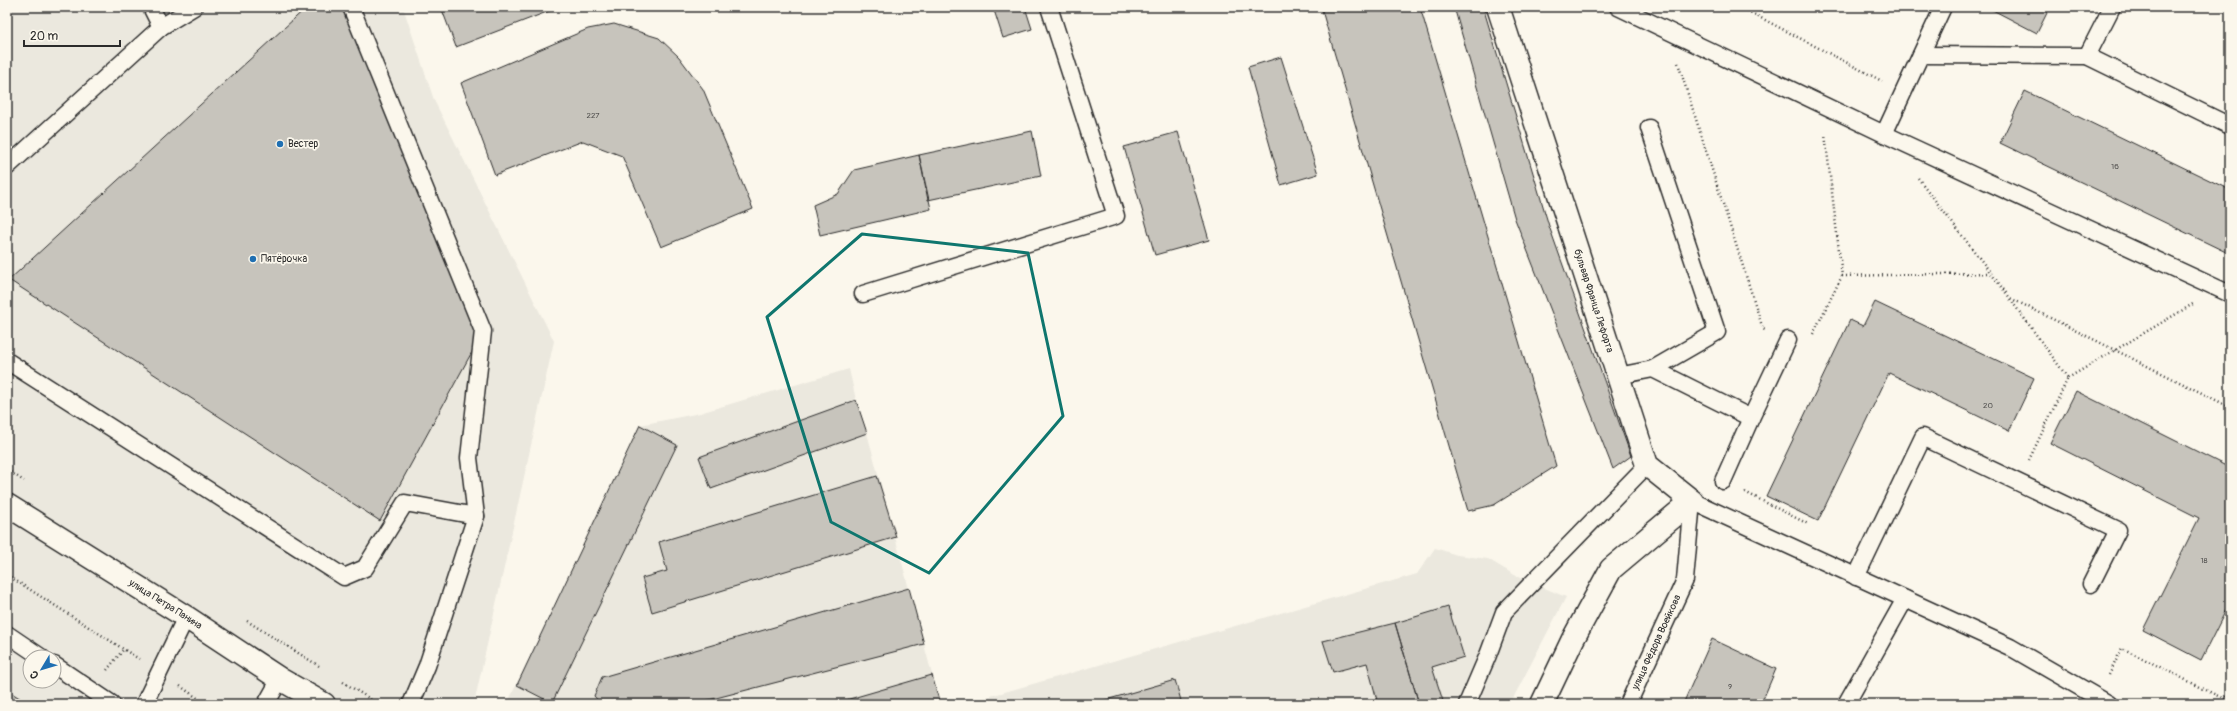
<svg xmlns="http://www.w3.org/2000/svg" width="2237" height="711" font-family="Pangolin,sans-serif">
	<rect width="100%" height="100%" fill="#fbf7ec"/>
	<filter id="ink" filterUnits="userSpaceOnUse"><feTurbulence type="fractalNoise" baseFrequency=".025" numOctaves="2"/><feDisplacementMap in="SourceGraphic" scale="8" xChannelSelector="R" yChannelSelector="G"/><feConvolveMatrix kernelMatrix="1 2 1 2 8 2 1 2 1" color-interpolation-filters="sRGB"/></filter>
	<g filter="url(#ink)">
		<!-- built -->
		<path fill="#ebe8de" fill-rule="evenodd" d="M7 7H403L434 100 554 341 474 704H7ZM30 657H54V681H30Z
			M849 369 856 400 867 433 940 704H515L509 700 640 425 700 413Z
			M1435 548 1457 555 1488 559 1518 577 1566 597 1510 704H963L1417 574Z"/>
		<!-- building -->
		<path fill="#c7c4bc" stroke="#2b2b2b" d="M307 7H347L479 339 380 521 9 280Z
			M441 7H551L552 10 456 47Z
			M993 7H1025L1032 29 1003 38Z
			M1321 7H1420L1556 466 1494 505 1468 511Z
			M1454 7H1483L1549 226 1631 456 1613 469 1515 219Z
			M1987 7H2050L2037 33Z
			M614 24 659 38 679 57 703 89 753 209 661 247 622 156 583 141 495 175 461 83 588 29Z
			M1281 57 1318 174 1281 185 1248 67Z
			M2025 91 2230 190V254L2000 143Z
			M1032 131 1041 176 928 200 919 155Z
			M1178 132 1209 240 1155 255 1124 147Z
			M919 155 931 209 820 235 813 205 838 194 854 170Z
			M1875 302 2034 378 2009 431 1889 373 1818 521 1766 496 1850 320 1863 326Z
			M2076 391 2230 468V602L2201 660 2143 630 2199 518 2050 443Z
			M856 400 867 433 711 489 699 457Z
			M640 425 677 445 552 703 517 685Z
			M877 476 896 537 652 612 642 578 667 571 659 542Z
			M909 588 924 644 693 704H601L594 696 602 677Z
			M1448 607 1464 657 1432 667 1444 704H1419L1395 623Z
			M1395 623 1419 704H1378L1367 663 1333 672 1323 641Z
			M1712 639 1776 669 1761 704H1683Z
			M932 675 940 704H832Z
			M1175 680 1182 704H1092Z
			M7 690 29 704H7Z"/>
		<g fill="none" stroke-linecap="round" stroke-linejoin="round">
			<defs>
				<g id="service">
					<path d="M151 7 161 27"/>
					<path d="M351 7 483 331 469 458 476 516 427 666 411 704"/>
					<path d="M1618 7 1884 134 2230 294"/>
					<path d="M1921 55 2087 56 2230 126"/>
					<path d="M2087 56 2112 7"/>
					<path d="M1649 128 1717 332 1653 369"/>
					<path d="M1884 134 1943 7"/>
					<path d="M7 167 161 27 194 7"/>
					<path d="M863 294 1116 216 1049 7"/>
					<path d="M7 361 344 577 365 568 405 503 476 516"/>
					<path d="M1618 376 1653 369 1751 418 1788 340"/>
					<path d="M1723 481 1751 418"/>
					<path d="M1856 577 1923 437 2118 530 2091 584"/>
					<path d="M7 634 41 657"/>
					<path d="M54 665 112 704"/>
					<path d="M144 704 186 617"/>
					<path d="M266 704 280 679"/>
					<path d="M1467 704 1488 655 1504 612 1647 465"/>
					<path id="s1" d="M1628 704 1685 580 1692 501 2010 647 2109 704"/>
					<path d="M1846 704 1905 599"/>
				</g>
				<g id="minor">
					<path id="s2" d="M1498 7 1647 465 1692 501 1611 569 1573 639 1542 704"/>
				</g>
				<g id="secondary">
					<path id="s3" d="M7 505 186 617 280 679 324 704"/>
				</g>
			</defs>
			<!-- service casing -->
			<use href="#service" stroke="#2b2b2b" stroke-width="19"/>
			<!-- minor casing -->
			<use href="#minor" stroke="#2b2b2b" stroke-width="25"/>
			<!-- secondary casing -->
			<use href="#secondary" stroke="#2b2b2b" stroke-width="25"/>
			<!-- path -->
			<path stroke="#2b2b2b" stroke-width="2.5" stroke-dasharray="1 3" stroke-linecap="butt" d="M1740 7 1882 81
				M7 10 11 7
				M1678 63 1763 329 1765 330
				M1918 178 2010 298 2230 407
				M1842 276 1990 273
				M2010 299 2068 378 2029 460
				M1813 334 1842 276 1825 134
				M2068 378 2193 304
				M7 470 24 481
				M1745 492 1808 524
				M7 575 139 659
				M247 621 319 666
				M107 670 123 650
				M2109 675 2122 648 2230 702
				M343 682 378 704
				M180 686 206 704
				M2226 697 2230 690"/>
			<!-- service -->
			<use href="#service" stroke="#fbf7ec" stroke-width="16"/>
			<!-- minor -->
			<use href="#minor" stroke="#fbf7ec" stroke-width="22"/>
			<!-- secondary -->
			<use href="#secondary" stroke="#fbf7ec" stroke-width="22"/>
		</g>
	</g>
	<!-- marked area -->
	<path fill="none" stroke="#0f766e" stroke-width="3" stroke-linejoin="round" d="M862 234 1028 253 1063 416 929 573 831 522 767 317Z"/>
	<!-- markers -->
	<g fill="#1f6fb2" stroke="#fbf7ec" stroke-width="1.5">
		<circle cx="280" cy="144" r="4"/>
		<circle cx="253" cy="259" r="4"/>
	</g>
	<g text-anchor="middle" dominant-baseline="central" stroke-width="3.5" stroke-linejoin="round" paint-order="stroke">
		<!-- number labels -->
		<g font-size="8" fill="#52514f">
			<text x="593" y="115">227</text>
			<text x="2115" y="166">16</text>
			<text x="1988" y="405">20</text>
			<text x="2204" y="560">18</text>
			<text x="1730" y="686">9</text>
		</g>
		<!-- poi labels -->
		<g font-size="10" fill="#2b2b2b" stroke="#fbf7ec" text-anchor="start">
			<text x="288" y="144">Вестер</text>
			<text x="261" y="259">Пятёрочка</text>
		</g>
		<!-- street labels -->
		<g font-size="10" fill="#2b2b2b" stroke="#fbf7ec">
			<text stroke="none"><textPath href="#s2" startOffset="309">бульвар Франца Лефорта</textPath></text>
			<text stroke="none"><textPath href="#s3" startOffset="187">улица Петра Панина</textPath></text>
			<text stroke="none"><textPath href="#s1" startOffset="68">улица Фёдора Воейкова</textPath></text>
		</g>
	</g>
	<!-- margin -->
	<rect width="2237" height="711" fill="none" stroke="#fbf7ec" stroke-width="24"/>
	<rect x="12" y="12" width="2213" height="687" fill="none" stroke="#2b2b2b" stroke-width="1.5" filter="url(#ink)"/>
	<!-- north arrow -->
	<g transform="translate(42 669) rotate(232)"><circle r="19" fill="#fbf7ec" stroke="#a8a59f"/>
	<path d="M0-3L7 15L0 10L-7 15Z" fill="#1f6fb2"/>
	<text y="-6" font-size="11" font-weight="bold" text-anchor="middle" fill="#2b2b2b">С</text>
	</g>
	<!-- scale -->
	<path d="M24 40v6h96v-6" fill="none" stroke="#2b2b2b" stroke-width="2"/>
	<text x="30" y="40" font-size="12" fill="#2b2b2b" stroke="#fbf7ec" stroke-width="3" paint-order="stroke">20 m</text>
</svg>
